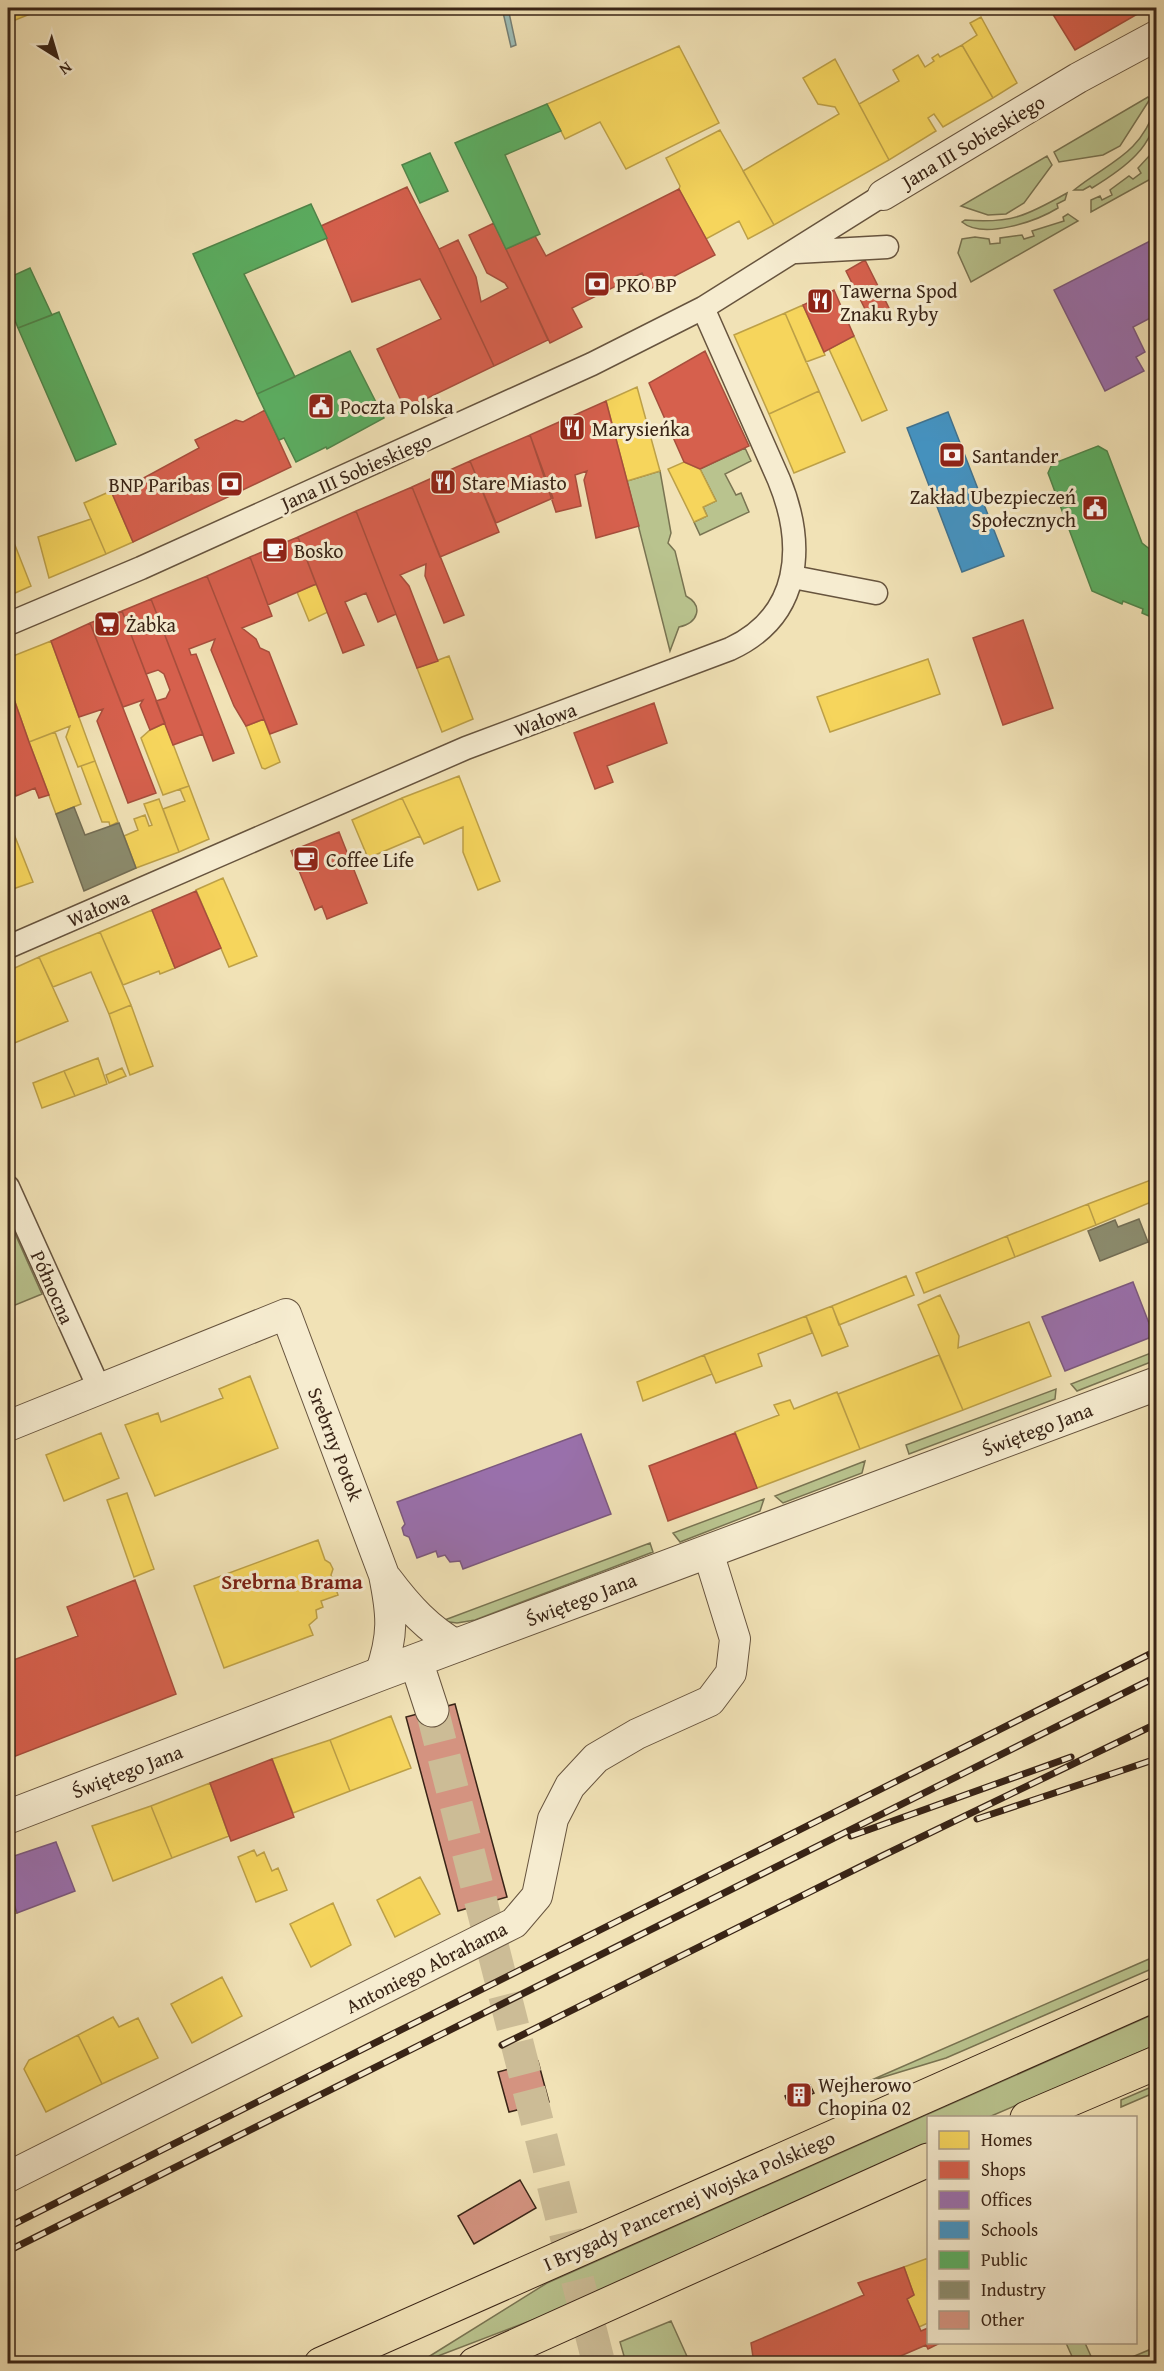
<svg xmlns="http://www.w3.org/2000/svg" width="1164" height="2371" font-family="'Gentium Book Plus',serif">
	<rect width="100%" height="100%" fill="#f1e2b6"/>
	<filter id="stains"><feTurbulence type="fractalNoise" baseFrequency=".00333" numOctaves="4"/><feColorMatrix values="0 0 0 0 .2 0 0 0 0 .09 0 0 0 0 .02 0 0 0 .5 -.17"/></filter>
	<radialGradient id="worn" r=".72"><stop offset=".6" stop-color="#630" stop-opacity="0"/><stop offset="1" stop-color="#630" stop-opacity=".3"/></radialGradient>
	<!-- green -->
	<path fill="#b9c38e" stroke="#797452" stroke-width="1.5" d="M1148 97 1150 99 1120 146 1103 155 1059 162 1054 152Z
		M1156 107C1157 146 1123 169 1092 188L1090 186 1083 190H1074C1110 161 1139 156 1156 107Z
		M1151 154 1155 157 1156 154V176L1091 212V200L1100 196 1102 200 1112 195 1110 190 1129 176 1133 179 1141 173 1138 168Z
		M1047 156 1052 165 1024 203 1006 214 988 215 961 206Z
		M1067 193 1065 200 1057 204 1058 208C1037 221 983 240 962 222L965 220C1011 224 1028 215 1067 193Z
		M1068 214 1078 221 971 282 958 253 962 239 975 237 989 239 990 244 1000 243V238L1022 235 1024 239 1034 236 1032 231 1064 221 1063 217Z
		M745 448 751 461 725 474 736 495 741 493 749 512 700 535 694 522 707 516 703 507 716 501 700 469Z
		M660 471 671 533 668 543 675 551 686 596C704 606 698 623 679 627L670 651 627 481Z
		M8 1218 42 1294 8 1308Z
		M1156 1351V1360L1077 1391 1071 1384Z
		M1056 1389 1055 1399 909 1454 906 1445Z
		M865 1461 862 1473 783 1503 775 1496Z
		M764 1499 760 1511 680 1542 673 1533Z
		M650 1543 653 1552 475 1620 457 1623 442 1621Z
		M1156 1956V1967L946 2058 867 2082Z
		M1156 2013V2045L989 2117 928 2118V2144L556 2311 417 2364 547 2283Z
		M1156 2085V2092L1121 2107V2100Z
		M671 2321 690 2363H626L620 2342Z
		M1066 2343H1085L1094 2363H1075Z
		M1156 2347V2363H1118Z"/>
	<!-- water -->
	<path fill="#9cbcb6" stroke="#747f76" stroke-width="1.5" d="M502 8H508L516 45 511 47Z"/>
	<!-- homes -->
	<path fill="#f6d55c" stroke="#bda047" stroke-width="1.5" d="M8 8H39L40 10 8 23Z
		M981 17 1017 83 993 98 962 45 977 35 970 23Z
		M962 45 993 98 943 127 934 114 928 118 936 131 889 160 859 104 899 81 893 70 918 55 925 67 934 61 932 58 938 54 940 57Z
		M679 46 719 123 626 169 600 122 565 139 547 104Z
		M835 59 889 160 774 225 743 171 839 114 835 107 818 104 803 78Z
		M720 130 774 225 748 239 739 221 706 239 679 189 680 186 666 158Z
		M803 305 825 355 806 362 785 313Z
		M785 313 819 391 769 414 734 335Z
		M854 336 887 410 862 421 829 349Z
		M637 387 660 471 627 481 606 401Z
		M819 391 845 452 794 473 769 414Z
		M684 462 700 469 716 501 703 507 707 516 694 522 668 469Z
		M111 491 133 542 106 554 84 503Z
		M91 519 106 554 49 578 38 537Z
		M11 535 31 586 13 594 8 580V536Z
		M316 584 328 612 309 621 297 592Z
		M51 641 95 761 78 767 66 737 70 726 29 742 8 682V658Z
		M449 656 473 719 442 732 417 668Z
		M928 659 940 694 830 732 817 697Z
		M264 719 280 762 265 769 262 768 246 726Z
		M165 723 189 786 163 795 141 738 150 730Z
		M55 732 81 804 56 814 29 742Z
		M95 761 118 822 110 826 109 822H102L81 766Z
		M459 776 500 881 478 890 463 852V827L424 844 402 798Z
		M189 786 209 839 179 852 163 809 185 801 180 789Z
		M402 798 420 836 368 858 352 820Z
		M159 799 179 852 136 868 124 836 138 830 134 819 145 815 149 826 152 825 144 804Z
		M8 819 33 882 13 889 8 874Z
		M223 878 257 956 229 967 196 890Z
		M152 910 175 968 160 974 159 971 123 985 100 932Z
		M100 932 131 1005 109 1014 91 972 53 987 39 957Z
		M39 957 68 1021 12 1044 8 1035V971Z
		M131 1005 153 1066 130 1075 109 1014Z
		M98 1058 107 1084 75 1096 64 1071Z
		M122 1068 126 1076 109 1083 106 1075Z
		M64 1071 75 1096 42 1108 33 1083Z
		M1156 1178V1200L1096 1225 1088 1204Z
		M1088 1204 1096 1225 1015 1257 1007 1236Z
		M1007 1236 1015 1257 924 1293 916 1273Z
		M906 1276 914 1295 839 1325 832 1306Z
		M940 1295 959 1336 958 1348 1029 1322 1051 1376 963 1410 918 1305Z
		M832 1306 848 1346 822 1356 806 1316Z
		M806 1316 812 1333 758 1354 762 1366 716 1383 704 1355Z
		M704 1355 712 1374 643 1401 637 1382Z
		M939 1355 963 1410 860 1449 838 1394Z
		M250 1376 278 1448 155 1496 125 1425 158 1413 161 1422 223 1398 219 1389Z
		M837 1392 860 1449 757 1488 735 1432 779 1415 774 1405 790 1400 794 1409Z
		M101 1433 119 1478 64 1501 46 1455Z
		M127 1493 154 1569 134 1577 107 1500Z
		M318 1540 325 1560 330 1563 333 1569 331 1575 338 1595 321 1601 323 1607 316 1610 317 1618 309 1625 313 1635 224 1668 194 1586Z
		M391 1716 411 1768 350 1791 330 1740Z
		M330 1740 350 1791 293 1813 272 1759Z
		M210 1783 229 1836 172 1858 151 1806Z
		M151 1806 172 1858 113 1881 92 1826Z
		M254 1850 257 1856 264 1852 272 1871 278 1868 287 1890 256 1902 238 1857Z
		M420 1877 440 1914 395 1937 377 1900Z
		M8 1887 17 1913 8 1916Z
		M333 1903 351 1945 311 1967 290 1924Z
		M222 1977 242 2016 192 2043 171 2004Z
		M113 2017 119 2027 138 2018 158 2058 102 2084 78 2035Z
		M78 2035 102 2084 46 2112 24 2069 29 2060Z
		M928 2258V2323L919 2327 907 2299 914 2295 904 2267Z"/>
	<!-- shops -->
	<path fill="#d6604d" stroke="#a74e3c" stroke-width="1.5" d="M1049 8H1148L1075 50Z
		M407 187 439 249 494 366 405 409 377 349 441 319 420 279 352 302 321 226Z
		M679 189 715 255 650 289 642 273 572 308 582 327 550 343 506 249 535 236 546 256Z
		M494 223 548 340 494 366 439 249 458 240 476 277 481 302 508 288 505 283 487 273 469 235Z
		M865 260 890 310 871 321 846 271Z
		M834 290 854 336 824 352 803 305Z
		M705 351 749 446 700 469 684 462 649 383Z
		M606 401 639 526 596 538 584 480 587 471 575 475 581 506 556 512 530 435Z
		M265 410 291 467 133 542 111 491 140 480 199 448 195 440 236 420 243 422Z
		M530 435 553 498 496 523 470 461Z
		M470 461 499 532 440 557 412 487Z
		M412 487 464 615 444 623 425 576 426 564 400 575 409 586 438 661 417 668 356 511Z
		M356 511 396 614 378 622 366 593 345 602 364 645 343 653 298 537Z
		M298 537 316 584 268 605 250 557Z
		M250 557 272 616 242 628 256 639 260 648 269 652 297 724 270 734 207 576Z
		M207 576 264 719 246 726 234 706 211 650 215 639 189 649 191 655 196 654 234 753 213 761 151 599Z
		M151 599 203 734 173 745 156 701 166 698 170 690 164 674 158 670 146 674 122 611Z
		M122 611 165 723 150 730 140 705 143 700 123 707 90 623Z
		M1023 620 1053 708 1003 725 973 638Z
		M90 623 156 793 128 803 97 721 103 709 79 717 51 641Z
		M8 682 29 742 49 795 39 798 35 788 16 796 8 775Z
		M654 703 667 743 607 766 613 782 595 789 574 733Z
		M339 832 367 903 327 919 322 906 315 910 291 851Z
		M196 891 221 948 175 968 152 910Z
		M735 1433 757 1488 668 1521 649 1466Z
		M135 1580 176 1694 8 1759V1662L78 1636 67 1607Z
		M272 1759 294 1817 231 1841 210 1783Z
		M904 2267 914 2295 907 2299 921 2331 928 2328V2342H942L928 2349 926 2345 882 2364H754L751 2343 864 2295 858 2283Z"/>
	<!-- offices -->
	<path fill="#9970ab" stroke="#7c597e" stroke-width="1.5" d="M1156 238V315L1133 327 1145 352 1136 357 1144 371 1105 391 1054 290Z
		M1133 1282 1154 1336 1065 1371 1042 1317Z
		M581 1434 611 1514 463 1569 460 1561 450 1562 445 1555 438 1557 436 1551 417 1558 409 1537 404 1535 402 1528 405 1524 397 1502Z
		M56 1842 75 1891 17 1913 8 1887V1858Z"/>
	<!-- schools -->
	<path fill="#4393c3" stroke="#40728f" stroke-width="1.5" d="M948 412 1004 556 962 572 907 428Z"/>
	<!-- public -->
	<path fill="#5aae61" stroke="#50854a" stroke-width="1.5" d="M547 104 561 131 505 155 540 234 506 249 455 143Z
		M430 153 448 191 420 203 402 165Z
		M311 204 327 238 244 274 295 377 257 394 193 254Z
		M30 268 52 315 18 328 8 303V278Z
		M59 312 116 444 76 461 18 328Z
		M350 351 384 418 327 449 326 447 296 462 284 438 279 440 257 394Z
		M1098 446 1107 451 1142 543 1156 554V619L1142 613 1143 609 1123 601 1122 604 1092 591 1048 473 1052 464Z"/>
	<!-- industry -->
	<path fill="#8c8c6e" stroke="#736d54" stroke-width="1.5" d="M74 807 85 835 119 823 136 868 84 891 56 814Z
		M1139 1219 1148 1242 1100 1261 1088 1231 1115 1220 1118 1227Z"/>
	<!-- building -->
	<path fill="#d49380" stroke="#392416" stroke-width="1.5" d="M455 1704 507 1897 458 1911 406 1717Z
		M538 2061 549 2102 509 2112 498 2072Z
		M810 2085 814 2093 788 2104 785 2096Z
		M520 2180 536 2208 474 2244 458 2216Z"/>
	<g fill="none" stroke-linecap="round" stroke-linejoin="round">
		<!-- tertiary-tunnel -->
		<path stroke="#ccbc96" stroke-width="33" stroke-dasharray="33 16" stroke-linecap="butt" d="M432 1710 599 2364"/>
		<defs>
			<path id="pedestrian" d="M796 252 887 247
				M793 577 876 593
				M8 624 141 568 592 364 703 308 883 195
				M8 947 466 748 730 649C801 616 806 546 779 480L703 308
				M8 1187 99 1388"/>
			<path id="minor" d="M883 195 1078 78 1156 36
				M8 1426 286 1314 384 1575C392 1614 394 1635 380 1674
				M387 1579C408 1607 428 1629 458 1646
				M8 2177 514 1923 537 1896 553 1819 570 1786 596 1758 637 1734 710 1701 731 1673 735 1639 708 1552"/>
			<path id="tertiary" d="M416 1661 432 1710
				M8 1817 380 1674 1156 1384"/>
			<path id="primary" d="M1027 2118 1156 2063
				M321 2364 1156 1994
				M475 2364 928 2160"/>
		</defs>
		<!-- pedestrian casing -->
		<use href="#pedestrian" stroke="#67543e" stroke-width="25"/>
		<!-- minor casing -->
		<use href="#minor" stroke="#67543e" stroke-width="32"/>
		<!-- tertiary casing -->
		<use href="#tertiary" stroke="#67543e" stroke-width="35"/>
		<!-- primary casing -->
		<use href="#primary" stroke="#392416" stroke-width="35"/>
		<!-- pedestrian -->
		<use href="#pedestrian" stroke="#f6ecd0" stroke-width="22"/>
		<!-- minor -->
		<use href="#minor" stroke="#f6ecd0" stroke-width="30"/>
		<!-- tertiary -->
		<use href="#tertiary" stroke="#f6ecd0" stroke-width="33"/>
		<!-- primary -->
		<use href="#primary" stroke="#f1e2b6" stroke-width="33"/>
		<defs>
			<path id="rail" d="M977 1819 1156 1759
				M851 1836 1071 1757
				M502 2045 882 1856 1156 1724
				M8 2227 1156 1651
				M8 2251 1156 1677"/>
		</defs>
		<!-- rail casing -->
		<use href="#rail" stroke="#392416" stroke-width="7"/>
		<!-- rail -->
		<use href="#rail" stroke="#f6ecd0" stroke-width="4.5" stroke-dasharray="14" stroke-linecap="butt"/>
	</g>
	<!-- icons -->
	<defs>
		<symbol id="bank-square" viewBox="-11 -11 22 22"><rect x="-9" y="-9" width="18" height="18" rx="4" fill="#8f2418" stroke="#f6ecd0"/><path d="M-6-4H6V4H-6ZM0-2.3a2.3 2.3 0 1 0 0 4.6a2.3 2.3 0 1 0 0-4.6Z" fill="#fff"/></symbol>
		<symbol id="restaurant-square" viewBox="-11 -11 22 22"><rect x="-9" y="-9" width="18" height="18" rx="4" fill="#8f2418" stroke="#f6ecd0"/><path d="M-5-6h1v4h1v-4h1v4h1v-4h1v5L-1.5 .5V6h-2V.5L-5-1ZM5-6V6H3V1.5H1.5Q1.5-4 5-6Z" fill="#fff"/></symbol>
		<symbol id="civic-square" viewBox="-11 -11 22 22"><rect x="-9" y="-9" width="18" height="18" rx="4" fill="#8f2418" stroke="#f6ecd0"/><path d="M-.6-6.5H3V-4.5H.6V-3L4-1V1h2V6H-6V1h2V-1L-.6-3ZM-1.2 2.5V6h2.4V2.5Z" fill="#fff"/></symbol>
		<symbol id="cafe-square" viewBox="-11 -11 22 22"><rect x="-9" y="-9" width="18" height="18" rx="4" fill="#8f2418" stroke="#f6ecd0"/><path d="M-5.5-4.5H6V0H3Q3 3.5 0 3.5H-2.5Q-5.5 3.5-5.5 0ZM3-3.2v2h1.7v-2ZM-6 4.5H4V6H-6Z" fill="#fff"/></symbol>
		<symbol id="supermarket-square" viewBox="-11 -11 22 22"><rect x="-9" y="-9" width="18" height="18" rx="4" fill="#8f2418" stroke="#f6ecd0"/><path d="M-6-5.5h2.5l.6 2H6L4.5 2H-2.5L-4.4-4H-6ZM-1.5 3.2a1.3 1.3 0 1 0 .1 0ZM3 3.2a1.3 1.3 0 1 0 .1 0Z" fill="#fff"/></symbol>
		<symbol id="building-square" viewBox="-11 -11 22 22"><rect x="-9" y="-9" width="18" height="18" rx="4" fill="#8f2418" stroke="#f6ecd0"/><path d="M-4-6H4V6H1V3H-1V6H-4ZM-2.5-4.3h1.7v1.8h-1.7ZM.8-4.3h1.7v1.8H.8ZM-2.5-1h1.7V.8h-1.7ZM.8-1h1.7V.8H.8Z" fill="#fff"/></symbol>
	</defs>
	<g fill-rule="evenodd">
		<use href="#bank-square" x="582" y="269" width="30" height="30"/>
		<use href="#restaurant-square" x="805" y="286" width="30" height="30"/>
		<use href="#civic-square" x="306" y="391" width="30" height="30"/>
		<use href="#restaurant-square" x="557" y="413" width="30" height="30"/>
		<use href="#bank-square" x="937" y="440" width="30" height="30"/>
		<use href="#restaurant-square" x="428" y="467" width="30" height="30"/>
		<use href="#bank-square" x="215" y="469" width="30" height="30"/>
		<use href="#civic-square" x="1080" y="493" width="30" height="30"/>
		<use href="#cafe-square" x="260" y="535" width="30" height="30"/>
		<use href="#supermarket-square" x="92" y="609" width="30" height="30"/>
		<use href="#cafe-square" x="291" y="844" width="30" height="30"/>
		<use href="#building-square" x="784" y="2080" width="30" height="30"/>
	</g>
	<g text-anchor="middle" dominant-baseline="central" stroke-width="6" stroke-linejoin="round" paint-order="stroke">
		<!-- street labels -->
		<g font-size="20" fill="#392416" stroke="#f6ecd0">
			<text transform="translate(973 141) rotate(-31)">Jana III Sobieskiego</text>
			<text transform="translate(356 471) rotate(-24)">Jana III Sobieskiego</text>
			<text transform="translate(545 719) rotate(-20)">Wałowa</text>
			<text transform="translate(98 908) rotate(-23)">Wałowa</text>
			<text transform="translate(53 1287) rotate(66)">Północna</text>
			<text transform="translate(1037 1429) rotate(-21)">Świętego Jana</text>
			<text transform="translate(336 1444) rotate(69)">Srebrny Potok</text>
			<text transform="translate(581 1599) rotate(-21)">Świętego Jana</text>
			<text transform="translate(127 1771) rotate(-21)">Świętego Jana</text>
			<text transform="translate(426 1967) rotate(-27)">Antoniego Abrahama</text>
			<text transform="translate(689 2200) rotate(-24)">I Brygady Pancernej Wojska Polskiego</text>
		</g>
		<!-- poi labels -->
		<g font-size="20" fill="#392416" stroke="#f6ecd0" text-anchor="start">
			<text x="616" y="284">PKO BP</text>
			<text x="840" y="290">Tawerna Spod<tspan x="840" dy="23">Znaku Ryby</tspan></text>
			<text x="340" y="406">Poczta Polska</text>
			<text x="592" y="428">Marysieńka</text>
			<text x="972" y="455">Santander</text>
			<text x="462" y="482">Stare Miasto</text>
			<text x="210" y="484" text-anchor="end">BNP Paribas</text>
			<text x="1076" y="496" text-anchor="end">Zakład Ubezpieczeń<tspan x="1076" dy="23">Społecznych</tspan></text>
			<text x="294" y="550">Bosko</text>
			<text x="126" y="624">Żabka</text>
			<text x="326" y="859">Coffee Life</text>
			<text x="818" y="2084">Wejherowo<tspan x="818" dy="23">Chopina 02</tspan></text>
		</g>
		<!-- neighbourhood labels -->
		<g font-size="21" font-weight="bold" fill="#7a1f14" stroke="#f6ecd0">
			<text x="292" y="1581">Srebrna Brama</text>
		</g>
	</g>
	<!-- margin -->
	<rect width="1164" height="2371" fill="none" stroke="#f1e2b6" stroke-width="30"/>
	<rect x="9" y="9" width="1146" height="2353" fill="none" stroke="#392416" stroke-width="3"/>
	<rect x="15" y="15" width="1134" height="2341" fill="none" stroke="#392416" stroke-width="1.5"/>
	<!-- legend -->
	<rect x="927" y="2116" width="210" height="228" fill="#f6ecd0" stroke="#aa9c86" stroke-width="1.5"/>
	<rect x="939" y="2131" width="30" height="18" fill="#f6d55c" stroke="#aa9c86" stroke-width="1.5"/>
	<text x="981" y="2146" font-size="18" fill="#392416">Homes</text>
	<rect x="939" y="2161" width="30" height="18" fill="#d6604d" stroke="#aa9c86" stroke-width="1.5"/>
	<text x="981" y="2176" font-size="18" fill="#392416">Shops</text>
	<rect x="939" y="2191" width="30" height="18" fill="#9970ab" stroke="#aa9c86" stroke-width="1.5"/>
	<text x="981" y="2206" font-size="18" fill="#392416">Offices</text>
	<rect x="939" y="2221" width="30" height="18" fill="#4393c3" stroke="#aa9c86" stroke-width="1.5"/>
	<text x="981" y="2236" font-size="18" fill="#392416">Schools</text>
	<rect x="939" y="2251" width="30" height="18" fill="#5aae61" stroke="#aa9c86" stroke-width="1.5"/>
	<text x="981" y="2266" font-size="18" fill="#392416">Public</text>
	<rect x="939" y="2281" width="30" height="18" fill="#8c8c6e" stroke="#aa9c86" stroke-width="1.5"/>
	<text x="981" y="2296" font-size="18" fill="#392416">Industry</text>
	<rect x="939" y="2311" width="30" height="18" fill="#d49380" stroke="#aa9c86" stroke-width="1.5"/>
	<text x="981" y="2326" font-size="18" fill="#392416">Other</text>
	<!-- north arrow -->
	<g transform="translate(57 57) rotate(143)" stroke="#f6ecd0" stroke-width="4.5" paint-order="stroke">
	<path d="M0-4.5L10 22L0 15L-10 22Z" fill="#392416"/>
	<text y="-9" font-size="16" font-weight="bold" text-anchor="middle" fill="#392416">N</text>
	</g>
	<rect width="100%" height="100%" filter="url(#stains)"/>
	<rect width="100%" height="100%" fill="url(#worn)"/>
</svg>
